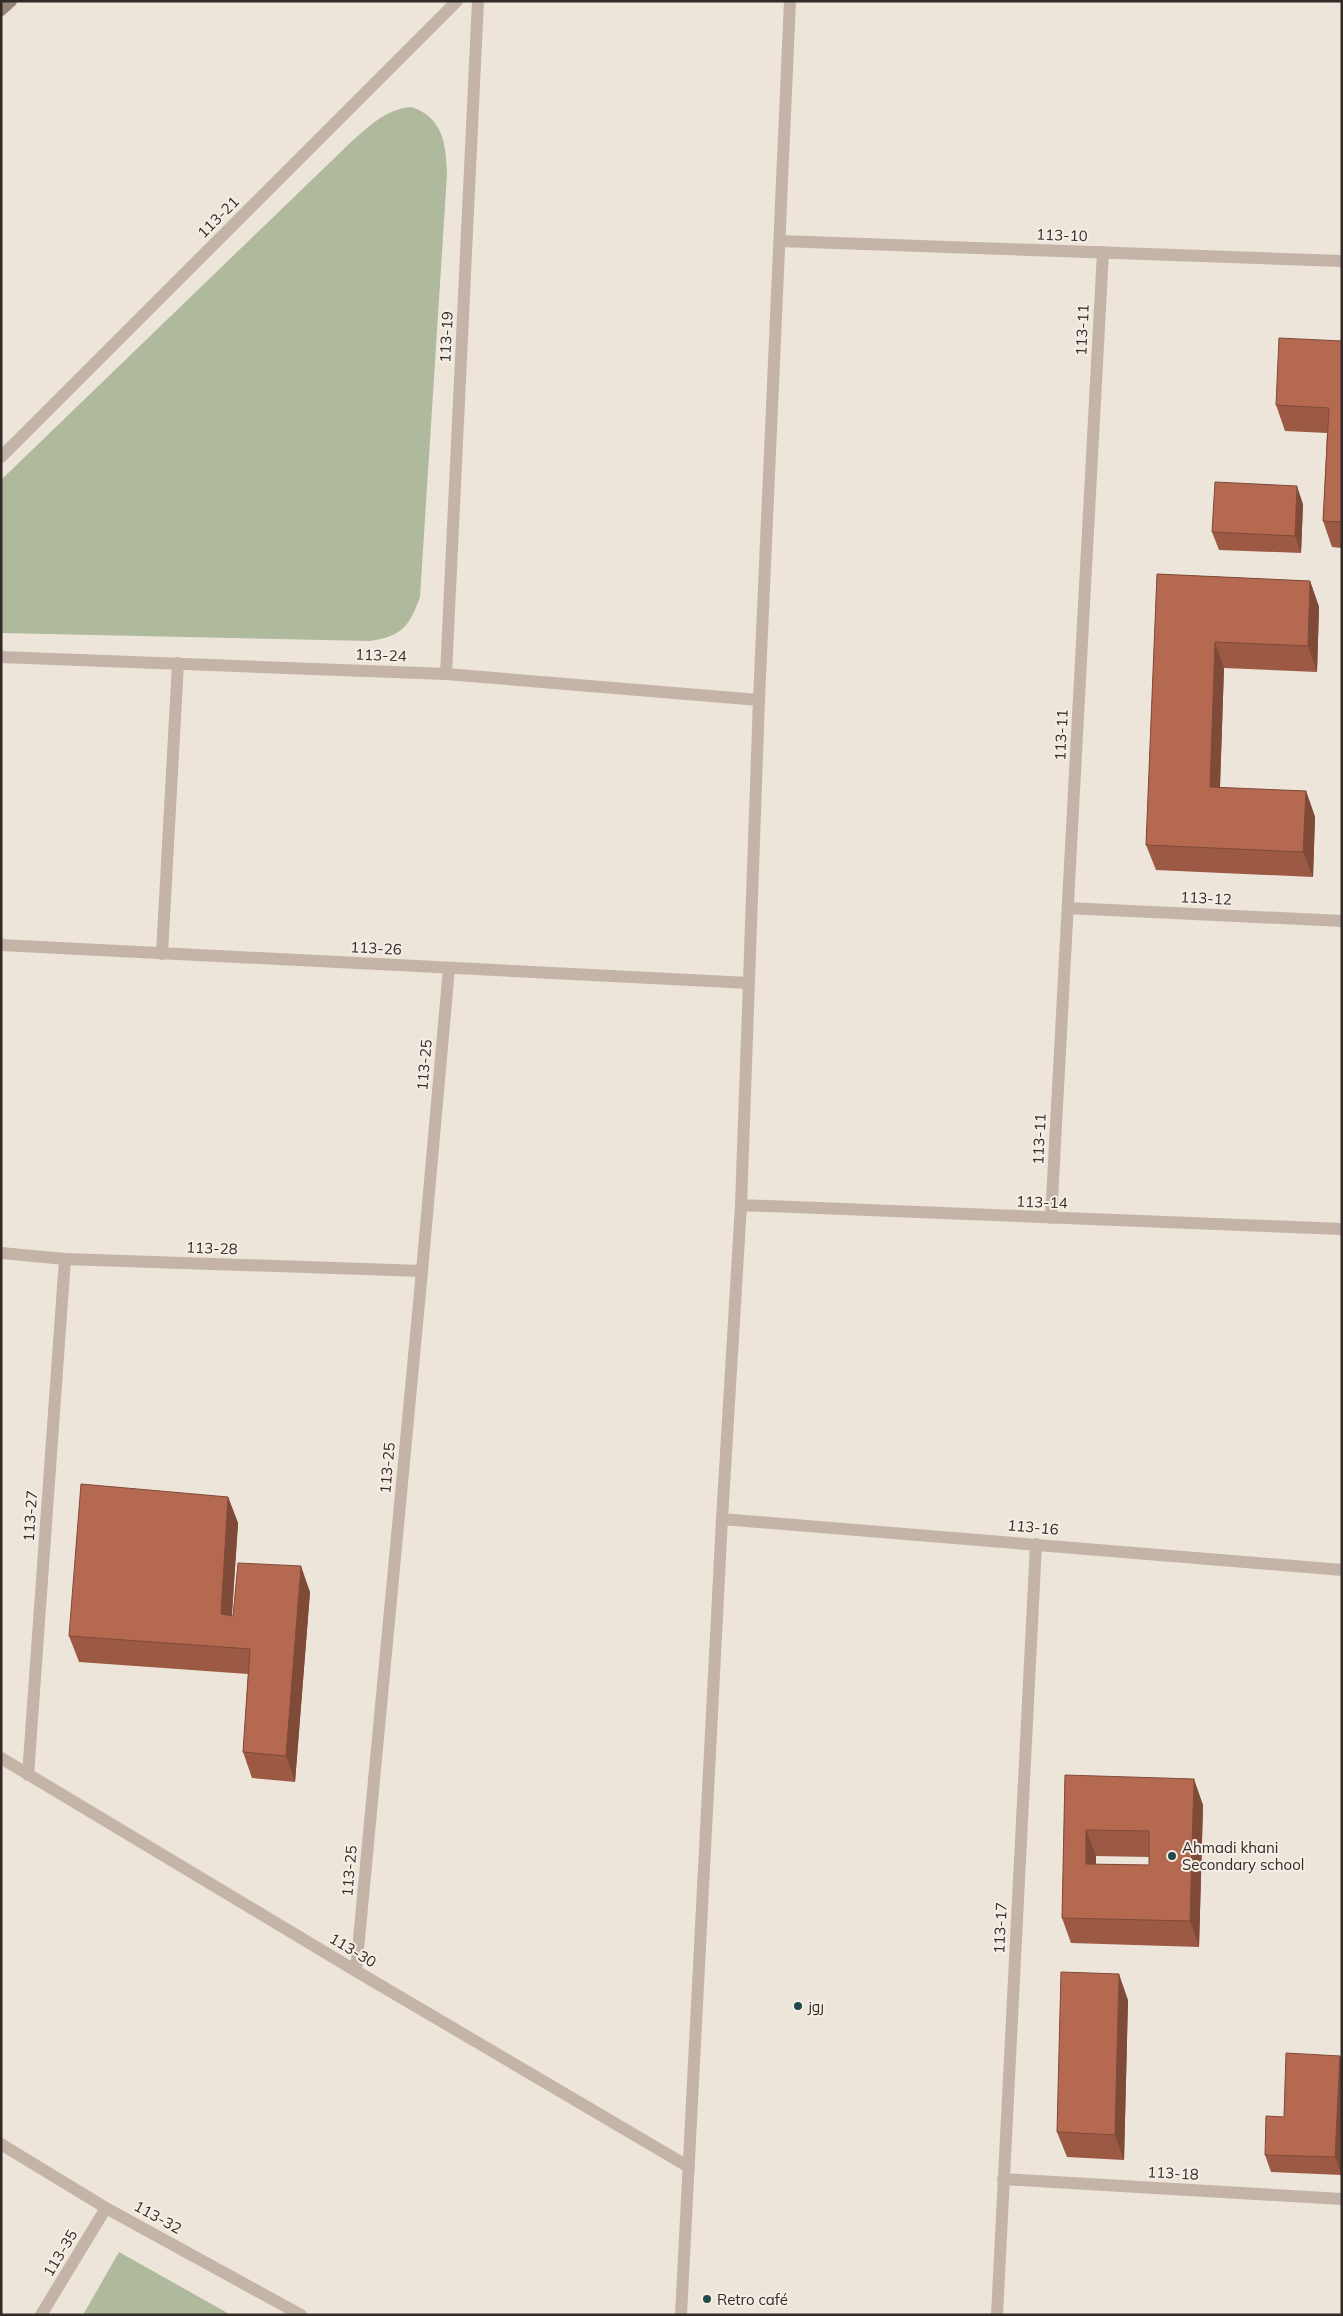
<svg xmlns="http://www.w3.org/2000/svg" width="1343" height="2316" font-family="Mulish,Cairo,sans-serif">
	<rect width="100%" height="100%" fill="#ede4da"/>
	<!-- green -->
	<path fill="#afba9c" d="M411 107C443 117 446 144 447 174L420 597C409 627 402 636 370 641L1 633V480L350 143C368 127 386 109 411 107Z
		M119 2252 231 2315H83Z"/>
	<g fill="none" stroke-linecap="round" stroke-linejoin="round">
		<!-- street -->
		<path stroke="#c3b4a7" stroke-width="12" d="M781 241 1342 261
			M1 457 457 1
			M1 657 446 674 759 700
			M446 674 478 1
			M1068 908 1342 921
			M1 945 749 983
			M162 954 178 663
			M741 1205 1342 1229
			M1051 1218 1103 252
			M1 1253 65 1259 422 1271
			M722 1519 1342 1570
			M1 1758 356 1971 689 2167
			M28 1775 65 1259
			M356 1971 422 1271 449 968
			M1 2144 106 2208 301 2315
			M1003 2179 1342 2199
			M41 2315 106 2208
			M681 2315 722 1519 741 1205 759 700 790 1
			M997 2315 1036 1544"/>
		<!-- secondary -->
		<path stroke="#968479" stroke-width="12" d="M1 10 11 1"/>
	</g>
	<!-- wall -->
	<path fill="#9c5a45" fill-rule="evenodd" d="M1342 341V548L1332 547 1323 521 1327 433 1285 431 1276 405Z
		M1303 504 1301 553 1219 550 1212 532Z
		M1157 574 1310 581 1319 607 1317 672 1224 668 1220 788 1306 791 1315 817 1313 877 1156 870 1146 845Z
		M228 1497 238 1523 232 1616H233L310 1592 295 1782 252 1778 243 1752 248 1674 79 1662 69 1636Z
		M1065 1775 1203 1805 1199 1947 1071 1943 1062 1918ZM1096 1856 1149 1857V1865L1096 1864Z
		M1128 2000 1124 2160 1067 2157 1057 2132Z
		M1340 2056 1342 2062V2175L1271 2172 1265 2155 1284 2117Z"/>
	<!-- shaded-wall -->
	<path fill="#7f4a38" d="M1297 486 1303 504 1301 553 1295 536Z
		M1310 581 1319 607 1317 672 1308 646Z
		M1215 642 1224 668 1219 813 1210 787Z
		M1306 791 1315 817 1313 877 1303 852Z
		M228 1497 238 1523 230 1640 221 1614Z
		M301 1566 310 1592 295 1782 286 1756Z
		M1194 1779 1203 1805 1199 1947 1190 1921Z
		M1086 1830 1096 1856 1095 1889 1086 1864Z
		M1119 1974 1128 2000 1124 2160 1115 2135Z
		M1340 2056 1342 2062V2175L1335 2157Z"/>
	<!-- building -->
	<path fill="#b56950" stroke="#7f4a38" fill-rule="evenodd" d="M1279 338 1342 341V522L1323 521 1329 408 1276 405Z
		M1215 482 1297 486 1295 536 1212 532Z
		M1157 574 1310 581 1308 646 1215 642 1210 787 1306 791 1303 852 1146 845Z
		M81 1484 228 1497 221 1614 233 1616 238 1563 301 1566 286 1756 243 1752 250 1649 69 1636Z
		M1065 1775 1194 1779 1190 1921 1062 1918ZM1086 1830 1149 1831V1865L1086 1864Z
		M1061 1972 1119 1974 1115 2135 1057 2132Z
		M1286 2053 1340 2056 1335 2157 1265 2155 1266 2116 1284 2117Z"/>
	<!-- markers -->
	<g fill="#22494c" stroke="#f6eee5" stroke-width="2">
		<circle cx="1172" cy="1856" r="5"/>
		<circle cx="798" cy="2006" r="5"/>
		<circle cx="707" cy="2299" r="5"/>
	</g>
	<g text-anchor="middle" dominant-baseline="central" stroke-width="4" stroke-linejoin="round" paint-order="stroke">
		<!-- street labels -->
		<g font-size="15" fill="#312a27" stroke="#f6eee5">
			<text transform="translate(218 217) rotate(-45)">113-21</text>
			<text transform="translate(1062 235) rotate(2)">113-10</text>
			<text transform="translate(1082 330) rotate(-87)">113-11</text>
			<text transform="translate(446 337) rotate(-87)">113-19</text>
			<text transform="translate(381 655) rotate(2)">113-24</text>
			<text transform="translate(1061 735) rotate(-87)">113-11</text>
			<text transform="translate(1206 898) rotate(3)">113-12</text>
			<text transform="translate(376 948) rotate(3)">113-26</text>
			<text transform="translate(424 1065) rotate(-85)">113-25</text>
			<text transform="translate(1039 1139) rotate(-87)">113-11</text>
			<text transform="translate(1042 1202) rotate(2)">113-14</text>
			<text transform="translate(212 1248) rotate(2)">113-28</text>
			<text transform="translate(387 1468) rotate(-85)">113-25</text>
			<text transform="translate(30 1516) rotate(-86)">113-27</text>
			<text transform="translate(1033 1527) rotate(5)">113-16</text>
			<text transform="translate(349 1871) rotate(-85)">113-25</text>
			<text transform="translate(1000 1928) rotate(-87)">113-17</text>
			<text transform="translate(353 1950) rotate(31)">113-30</text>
			<text transform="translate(1173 2173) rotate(3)">113-18</text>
			<text transform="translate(158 2217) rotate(29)">113-32</text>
			<text transform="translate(60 2253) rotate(-59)">113-35</text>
		</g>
		<!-- poi labels -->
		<g font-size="15" fill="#312a27" stroke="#f6eee5" text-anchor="start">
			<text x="1182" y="1847">Ahmadi khani<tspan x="1182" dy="17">Secondary school</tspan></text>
			<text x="808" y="2006">روز</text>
			<text x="717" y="2299">Retro café</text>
		</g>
	</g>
	<!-- border -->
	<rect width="1343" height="2316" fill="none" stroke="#312a27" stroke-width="5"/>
</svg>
